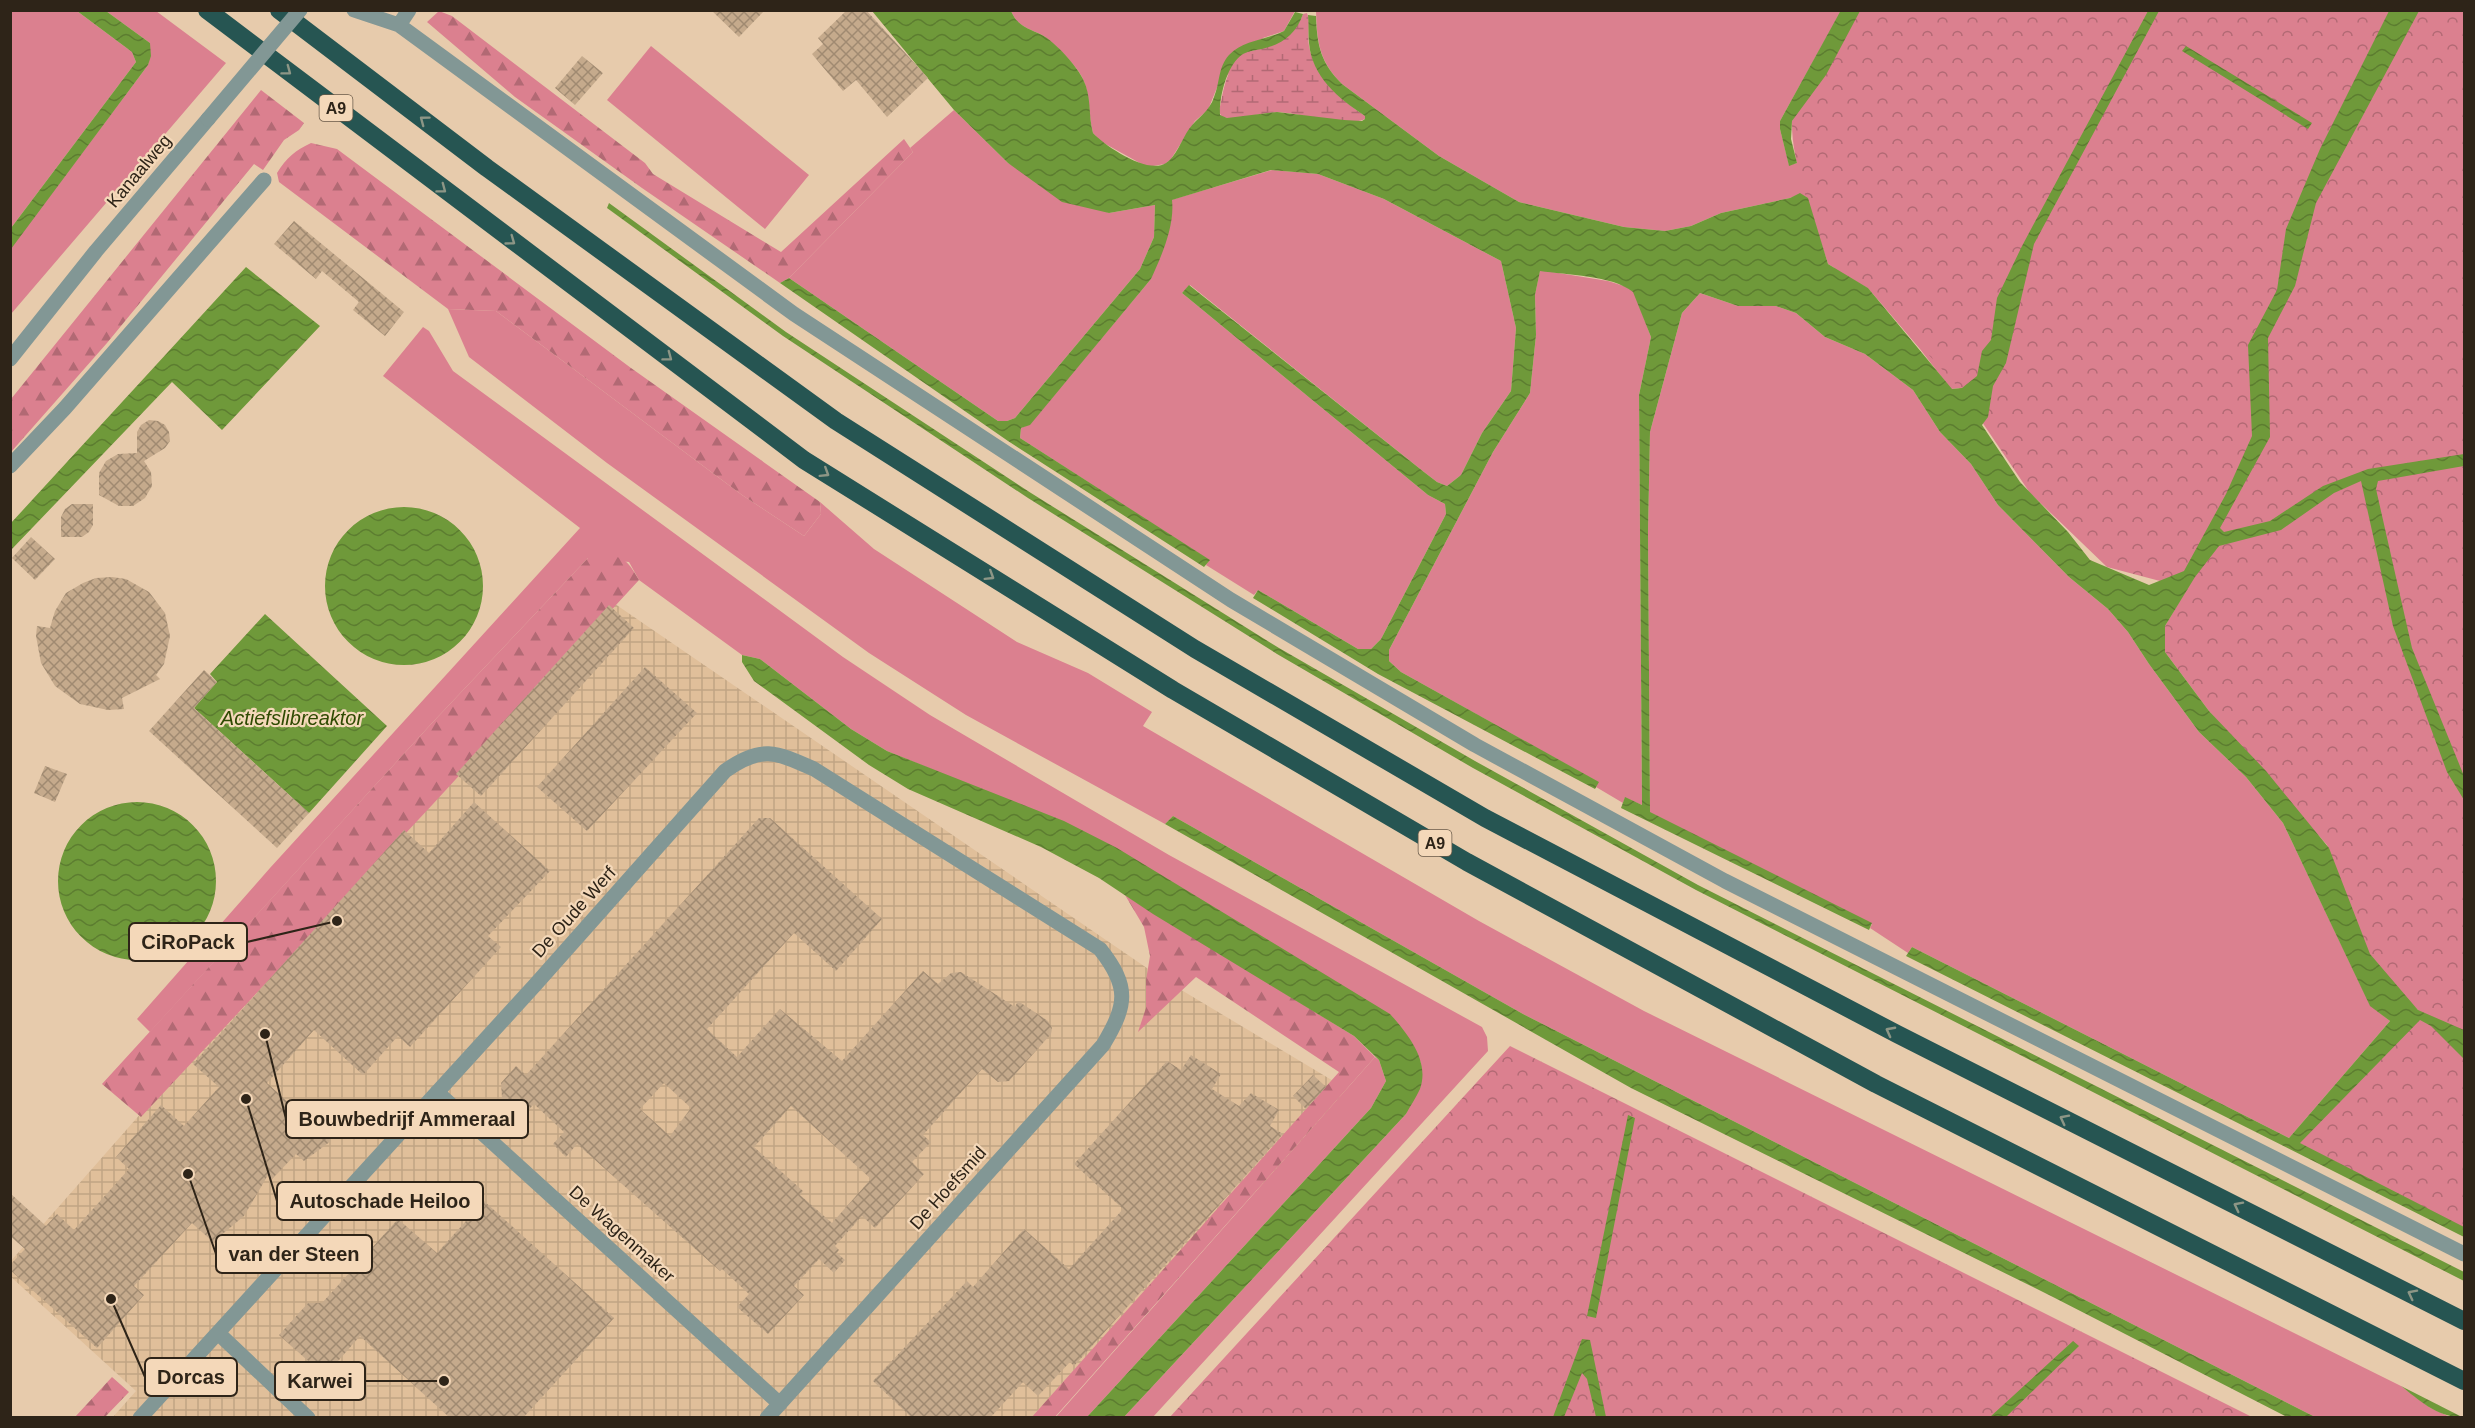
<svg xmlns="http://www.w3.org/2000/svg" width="2475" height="1428" font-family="Arial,sans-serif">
	<defs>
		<pattern id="industrial-grid" width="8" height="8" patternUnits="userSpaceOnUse" patternTransform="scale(1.5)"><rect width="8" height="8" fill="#e0bf9a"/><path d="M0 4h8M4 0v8" fill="none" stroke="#c0a484"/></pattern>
		<pattern id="forest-firs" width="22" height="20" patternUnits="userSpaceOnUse" patternTransform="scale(1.5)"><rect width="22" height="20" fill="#db808f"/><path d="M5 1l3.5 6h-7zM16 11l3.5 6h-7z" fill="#b26974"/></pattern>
		<pattern id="wetland-marsh" width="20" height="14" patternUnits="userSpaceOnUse" patternTransform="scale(1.5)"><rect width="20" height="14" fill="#db808f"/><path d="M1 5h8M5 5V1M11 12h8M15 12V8" fill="none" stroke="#b26974"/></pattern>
		<pattern id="park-crowns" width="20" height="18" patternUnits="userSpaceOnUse" patternTransform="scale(1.5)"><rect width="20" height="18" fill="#db808f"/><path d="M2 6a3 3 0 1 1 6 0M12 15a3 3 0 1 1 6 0" fill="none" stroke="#b26974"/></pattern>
		<pattern id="water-waves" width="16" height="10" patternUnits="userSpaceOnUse" patternTransform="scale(1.5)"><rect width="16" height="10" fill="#6f993a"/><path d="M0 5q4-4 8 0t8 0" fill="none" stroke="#5c7d30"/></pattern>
		<pattern id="building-cross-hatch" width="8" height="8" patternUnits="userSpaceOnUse" patternTransform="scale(1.5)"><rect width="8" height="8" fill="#c5aa8c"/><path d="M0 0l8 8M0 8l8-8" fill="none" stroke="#a08a71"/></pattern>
	</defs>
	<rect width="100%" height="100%" fill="#e7cbac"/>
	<!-- industrial -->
	<path fill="url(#industrial-grid)" d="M599 593 1163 979 1365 1100 1169 1264 1032 1417H113L136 1391 11 1277 10 1262Z"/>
	<!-- green -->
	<path fill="#db808f" d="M11 11H77L132 52 136 62 11 228Z
		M106 11H156L226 63 11 314 10 249 148 65 150 43Z
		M1011 11H1295L1284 31 1263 38 1218 85 1208 110 1195 121 1171 159 1165 164 1147 167 1100 141 1093 133C1088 115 1091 97 1083 79 1078 67 1054 42 1042 35 1028 28 1018 27 1011 11Z
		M1316 11H1841L1780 121V129L1789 165 1797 163 1962 388 1951 389 1920 349 1868 288 1836 270 1826 255 1808 198 1800 194 1790 198 1721 213 1691 226 1665 231 1624 227 1519 202 1439 156 1342 84C1319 61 1317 42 1316 11Z
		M651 46 809 175 765 229 607 100Z
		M954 110 1008 163 1109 213 1155 205 1154 237 1140 269 1015 418 1007 421H998L789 278 913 152 910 148Z
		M1272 170 1318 174 1384 199 1501 261 1516 328 1511 391 1482 433 1461 475 1447 486 1437 482 1424 472 1190 285 1182 293 1428 495 1445 504 1446 514 1381 639 1371 649H1358L1258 590 1254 595 1206 565 1209 560 1020 438 1021 428 1030 424 1151 279 1171 200Z
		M1540 270 1608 281 1627 287 1634 292 1651 337 1639 395 1642 805 1625 798 1623 803 1596 787 1598 782 1401 672 1389 661V650L1493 452 1530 393 1536 335 1535 295Z
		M1700 293 1738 306H1776L1796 313 1825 337 1865 354 1913 390 1940 432 1971 464 1998 505 2069 577 2108 609 2128 632 2149 664 2199 732 2246 777 2283 823 2370 1005 2390 1021 2289 1138 1912 947 1908 953 1870 928 1872 924 1650 813 1648 532 1650 432 1682 313Z
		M448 309 496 311 742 495 804 536 821 514 820 502 874 549 1017 642 1088 673 1152 712 1143 726 1479 921 1644 1011 2401 1386 2429 1407 2450 1417H2315L1523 1014 1173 816 1165 824 966 715 869 653 607 463 469 357Z
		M423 327 429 331 453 371 843 657 930 715 1169 855 1482 1027 1487 1037 1488 1051 1153 1417H1124L1406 1114 1421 1062 931 769 887 751 851 729 760 659 742 655 639 580 629 562 588 558 432 723 150 1032 137 1019 270 868 580 528 383 376Z
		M1375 1057 1379 1060 1386 1081 1371 1108 1087 1417 1055 1418Z"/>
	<!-- forest -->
	<path fill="url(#forest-firs)" d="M439 11 452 16 645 163 653 174 781 252 904 139 913 152 789 278 780 283 642 188 515 97 427 22Z
		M261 90 304 123 299 130 284 140 263 170 254 164 107 343 11 452V399Z
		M311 143 337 149 631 368 820 502 821 514 804 536 742 495 496 311 448 309 279 182 277 173C286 158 296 150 311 143Z
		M599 554C623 556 627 559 639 580L433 804 141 1117 102 1084 432 723 588 558Z
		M1125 895 1354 1036 1375 1057 1055 1417 1031 1418 1339 1072 1196 977 1138 1032 1146 1008V980L1150 956 1144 927Z
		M112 1377 129 1392 105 1417H75Z"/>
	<!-- wetland -->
	<path fill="url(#wetland-marsh)" d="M1307 13C1311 23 1307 35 1309 46 1315 78 1339 98 1365 116V119C1351 127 1304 115 1287 113 1265 109 1243 122 1222 117L1219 112C1223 94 1225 70 1241 56 1245 52 1252 51 1258 49 1280 41 1294 37 1303 14Z"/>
	<!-- park -->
	<path fill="url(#park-crowns)" d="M1853 11H2464V1228L2299 1143 2418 1010 2363 955 2327 845 2209 711 2165 652V626L2194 577 2160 581 2107 567 2030 493 1959 388 1868 288 1828 264C1815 222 1791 165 1792 121Z
		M1510 1046 2252 1417 1169 1418Z"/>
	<!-- water -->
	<path fill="url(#water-waves)" d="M1841 10 1860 11 1826 75 1792 121 1791 139 1797 163 1789 166 1780 129V121Z
		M77 11H106L150 43 151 56 148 65 11 249V228L136 62 132 52Z
		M872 11H1011C1018 27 1028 28 1042 35 1055 42 1077 66 1083 79 1092 97 1088 115 1093 133 1105 146 1148 175 1166 163 1176 157 1182 139 1189 129 1197 118 1210 111 1214 97 1220 83 1218 67 1229 55 1243 40 1266 40 1284 31L1295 12 1303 14C1296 34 1283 44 1262 49 1256 50 1249 51 1243 54 1227 64 1219 97 1220 115L1227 118 1277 112 1344 120 1362 121 1365 119V116C1338 98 1312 77 1309 43 1308 34 1309 24 1308 15L1316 16C1317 46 1321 63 1342 84L1439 156 1519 202 1624 227 1665 231 1691 226 1721 213 1790 198 1800 193 1808 198 1828 264 1868 288 1952 389 1962 388 1977 376 1982 351 1991 340 1997 298 2022 246 2148 11H2159L2034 244 2006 363 1993 386 1988 417 1982 425 2020 482 2068 532 2090 560 2149 585 2184 571 2226 494 2252 436 2248 345 2277 290 2286 229 2320 149 2389 11H2419L2316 203 2295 286 2268 338 2270 437 2220 528 2224 532 2270 521 2323 486 2368 469 2464 454V466L2378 481 2376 489 2412 648 2464 776V800L2447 772 2393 626 2361 481 2334 493 2281 530 2219 546 2195 577 2165 626V652L2209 711 2266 771 2329 848 2370 954 2418 1010 2464 1030V1059L2431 1026 2420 1020 2300 1143 2464 1227V1237L1906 956 1912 947 2289 1138 2390 1021 2370 1006 2283 823 2246 777 2199 732 2149 664 2128 632 2108 609 2069 577 1998 505 1971 464 1940 432 1913 390 1865 354 1825 337 1796 313 1776 306H1738L1700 293 1682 313 1650 432 1648 532 1650 812 1872 923 1869 930 1621 808 1625 797 1642 805 1639 395 1651 337 1633 292C1612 275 1566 275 1540 271L1535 295 1536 335 1530 393 1493 452 1389 650V661L1401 672 1599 782 1595 789 1378 674 1253 598 1258 590 1358 649H1371L1381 639 1446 514 1445 504 1428 495 1182 293 1189 285 1424 472 1437 482 1447 486 1461 475 1482 433 1511 391 1516 328 1501 261 1384 199 1318 174 1271 170 1172 200C1175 226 1161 257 1151 279L1030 425 1021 428 1020 438 1210 560 1204 567 1008 441 780 283 789 278 998 421H1007L1015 418 1140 269 1154 237 1155 205 1109 213 1062 202 1008 163 954 110Z
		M2186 46 2312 123 2308 129 2182 51Z
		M609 203 786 332 1031 493 1279 648 1475 761 1698 885 2464 1272V1281L1696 890 1473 768 1277 654 1028 498 783 336 607 208Z
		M246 267 320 326 222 430 172 382 11 550V523Z
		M325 586a79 79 0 1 1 158 0a79 79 0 1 1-158 0Z
		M265 614 387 726 309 813 194 708 217 682 210 674Z
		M742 655 760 659 851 729 887 751 1064 821 1117 848 1390 1014C1408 1034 1430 1061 1420 1089 1416 1098 1410 1106 1406 1114L1124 1417H1087L1371 1108 1386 1081 1379 1060 1354 1036 1153 914 1099 878 1041 847 908 789 869 765 754 681 742 662Z
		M58 881a79 79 0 1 1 158 0a79 79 0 1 1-158 0Z
		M1173 816 1523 1014 2315 1417H2287L2051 1296 1631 1088 1165 824Z
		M1628 1115 1635 1118 1596 1318 1587 1316Z
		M1582 1339 1590 1340 1606 1417H1596L1587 1379 1582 1373 1564 1417H1553Z
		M2073 1341 2079 1346 2006 1417H1990Z
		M2401 1386 2462 1417C2438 1418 2419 1400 2401 1386Z"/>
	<!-- building -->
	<path fill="url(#building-cross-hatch)" fill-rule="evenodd" d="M711 10H765L739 37Z
		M847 10H866L928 78 887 117 856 80 843 91 812 54 823 44 818 38Z
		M582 56 603 73 575 105 555 88Z
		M294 221 404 312 385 336 353 310 359 302 322 271 316 279 274 244Z
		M149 420 158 421 165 425 169 432 170 441 165 448 144 461 151 472 152 486 145 498 133 506H119L99 495V473L106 461 118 454 137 453V432L141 425Z
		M72 504H93V525L89 532 82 537H61V517L65 509Z
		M31 537 55 559 35 580 12 558Z
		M112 577 126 579 149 592 165 613 170 636 164 664 156 675 160 679 122 698 124 709 108 710 80 704 55 686 41 663 36 636 37 626 50 628 55 611 66 593 83 583 96 578Z
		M609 605 634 628 481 796 456 774Z
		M645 667 697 713 587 831 537 787Z
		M204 670 217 682 194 708 309 813 277 848 149 731Z
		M45 766 67 774 55 802 34 793Z
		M474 802 550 871 488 936 501 947 410 1047 398 1036 363 1075 314 1030 267 1083 331 1141 304 1161 296 1154 272 1179 268 1175 244 1216 213 1242 192 1223 134 1286 144 1295 97 1348 10 1270V1265L25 1249 10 1236V1193L46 1226 57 1214 74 1230 129 1169 116 1157 161 1105 184 1126 219 1087 193 1064 404 830 429 853Z
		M759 818H770L882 919 836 971 794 933 707 1029 737 1057 780 1009 842 1061 923 971 938 984 951 973 961 972 1015 1007 1018 1001 1048 1021 1052 1028 1051 1034 1009 1081 998 1082 982 1069 923 1135 931 1142 912 1162 924 1174 875 1228 862 1216 835 1246 839 1250 837 1253 845 1260 834 1273 819 1259 794 1286 804 1295 768 1334 737 1307 749 1294 722 1269 720 1271 577 1144 566 1157 553 1144 564 1132 534 1104 522 1117 502 1098 501 1083 516 1066 526 1075ZM664 1083 691 1108 670 1136 640 1109ZM791 1106 871 1179 832 1223 800 1195 803 1191 754 1147Z
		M1191 1055 1221 1074 1212 1089 1239 1106 1251 1093 1279 1110 1270 1126 1283 1134 1074 1366 1070 1362 1038 1396 1023 1382 990 1418H912L873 1381 967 1281 973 1287 1024 1229 1069 1269 1123 1209 1074 1164 1167 1061 1181 1070Z
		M1313 1075 1326 1087 1306 1109 1293 1096Z
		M484 1201 614 1318 523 1418H450L360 1336 325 1376 279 1335 308 1303H322L398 1219 437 1253Z"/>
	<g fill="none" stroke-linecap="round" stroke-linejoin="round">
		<!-- minor -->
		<path stroke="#829795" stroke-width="15" d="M354 10 399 25 794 314 1231 600 1475 745 1725 881 2464 1254
			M399 25 409 10
			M10 359 96 251 208 119
			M10 466 65 408 264 180
			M437 1092 780 1404
			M218 1333 308 1418
			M140 1418 535 985 725 771C761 745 776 752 814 769L1100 949C1130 987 1127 1005 1103 1045L767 1418"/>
		<!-- highway -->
		<path stroke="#265552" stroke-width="18" d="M207 10 804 460 1173 690 1467 862 1876 1084 2464 1381
			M279 10 487 168 836 421 1195 649 1485 818 1897 1034 2464 1321"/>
		<!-- minor-bridge -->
		<path stroke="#829795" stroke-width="15" d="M208 119 300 10"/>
	</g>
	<!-- one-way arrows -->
	<defs><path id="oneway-chevron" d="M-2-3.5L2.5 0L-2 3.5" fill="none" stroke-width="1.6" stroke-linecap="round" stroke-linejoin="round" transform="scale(1.5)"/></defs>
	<g stroke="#8d9686">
		<use href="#oneway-chevron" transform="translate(287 71) rotate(37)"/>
		<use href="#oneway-chevron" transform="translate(424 120) rotate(-143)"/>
		<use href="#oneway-chevron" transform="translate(442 189) rotate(37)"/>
		<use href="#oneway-chevron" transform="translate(511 241) rotate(36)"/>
		<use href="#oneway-chevron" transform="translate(668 357) rotate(37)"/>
		<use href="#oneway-chevron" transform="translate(825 473) rotate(32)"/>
		<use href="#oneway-chevron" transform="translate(990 576) rotate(32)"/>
		<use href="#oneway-chevron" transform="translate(1890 1031) rotate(-152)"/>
		<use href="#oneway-chevron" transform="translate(2064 1119) rotate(-153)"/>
		<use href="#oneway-chevron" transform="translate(2238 1206) rotate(-153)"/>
		<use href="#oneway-chevron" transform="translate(2412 1294) rotate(-153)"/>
	</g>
	<g text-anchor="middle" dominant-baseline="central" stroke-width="4.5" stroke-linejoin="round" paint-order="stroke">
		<!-- shield labels -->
		<g fill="#f4d8b9" stroke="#695a48" stroke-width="1.5">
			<rect x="319.5" y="95" width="33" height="26" rx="4.5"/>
			<rect x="1418.5" y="830" width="33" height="26" rx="4.5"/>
		</g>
		<g font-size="16" font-weight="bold" fill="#2e2418">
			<text x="336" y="108">A9</text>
			<text x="1435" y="843">A9</text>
		</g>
		<!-- street labels -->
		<g font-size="18" fill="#2e2418" stroke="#f4d8b9">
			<text transform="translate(139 171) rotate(-50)">Kanaalweg</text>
			<text transform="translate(574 912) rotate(-48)">De Oude Werf</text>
			<text transform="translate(948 1188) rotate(-48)">De Hoefsmid</text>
			<text transform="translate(622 1234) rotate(42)">De Wagenmaker</text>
		</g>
		<!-- water labels -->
		<g font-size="20" font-style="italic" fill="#2f4a02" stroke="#f4d8b9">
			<text x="292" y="718">Actiefslibreaktor</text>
		</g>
	</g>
	<!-- callouts -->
	<path fill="none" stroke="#2e2418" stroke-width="2" d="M337 921L247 942M265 1034L286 1119M246 1099L277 1201M188 1174L216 1254M111 1299L145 1377M444 1381L365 1381"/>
	<g fill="#2e2418" stroke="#f4d8b9" stroke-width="2">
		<circle cx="337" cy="921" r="6"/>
		<circle cx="265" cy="1034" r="6"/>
		<circle cx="246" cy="1099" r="6"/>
		<circle cx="188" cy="1174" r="6"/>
		<circle cx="111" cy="1299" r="6"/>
		<circle cx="444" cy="1381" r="6"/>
	</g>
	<g fill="#f4d8b9" stroke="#2e2418" stroke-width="2">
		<rect x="129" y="923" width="118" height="38" rx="6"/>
		<rect x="286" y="1100" width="242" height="38" rx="6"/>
		<rect x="277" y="1182" width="206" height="38" rx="6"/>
		<rect x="216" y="1235" width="156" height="38" rx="6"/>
		<rect x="145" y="1358" width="92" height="38" rx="6"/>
		<rect x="275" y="1362" width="90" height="38" rx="6"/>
	</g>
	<g font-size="20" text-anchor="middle" font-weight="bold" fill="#2e2418">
		<text x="188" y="949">CiRoPack</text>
		<text x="407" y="1126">Bouwbedrijf Ammeraal</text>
		<text x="380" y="1208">Autoschade Heiloo</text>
		<text x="294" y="1261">van der Steen</text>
		<text x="191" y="1384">Dorcas</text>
		<text x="320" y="1388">Karwei</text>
	</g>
	<!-- border -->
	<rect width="2475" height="1428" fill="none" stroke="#2e2418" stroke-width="24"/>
</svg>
